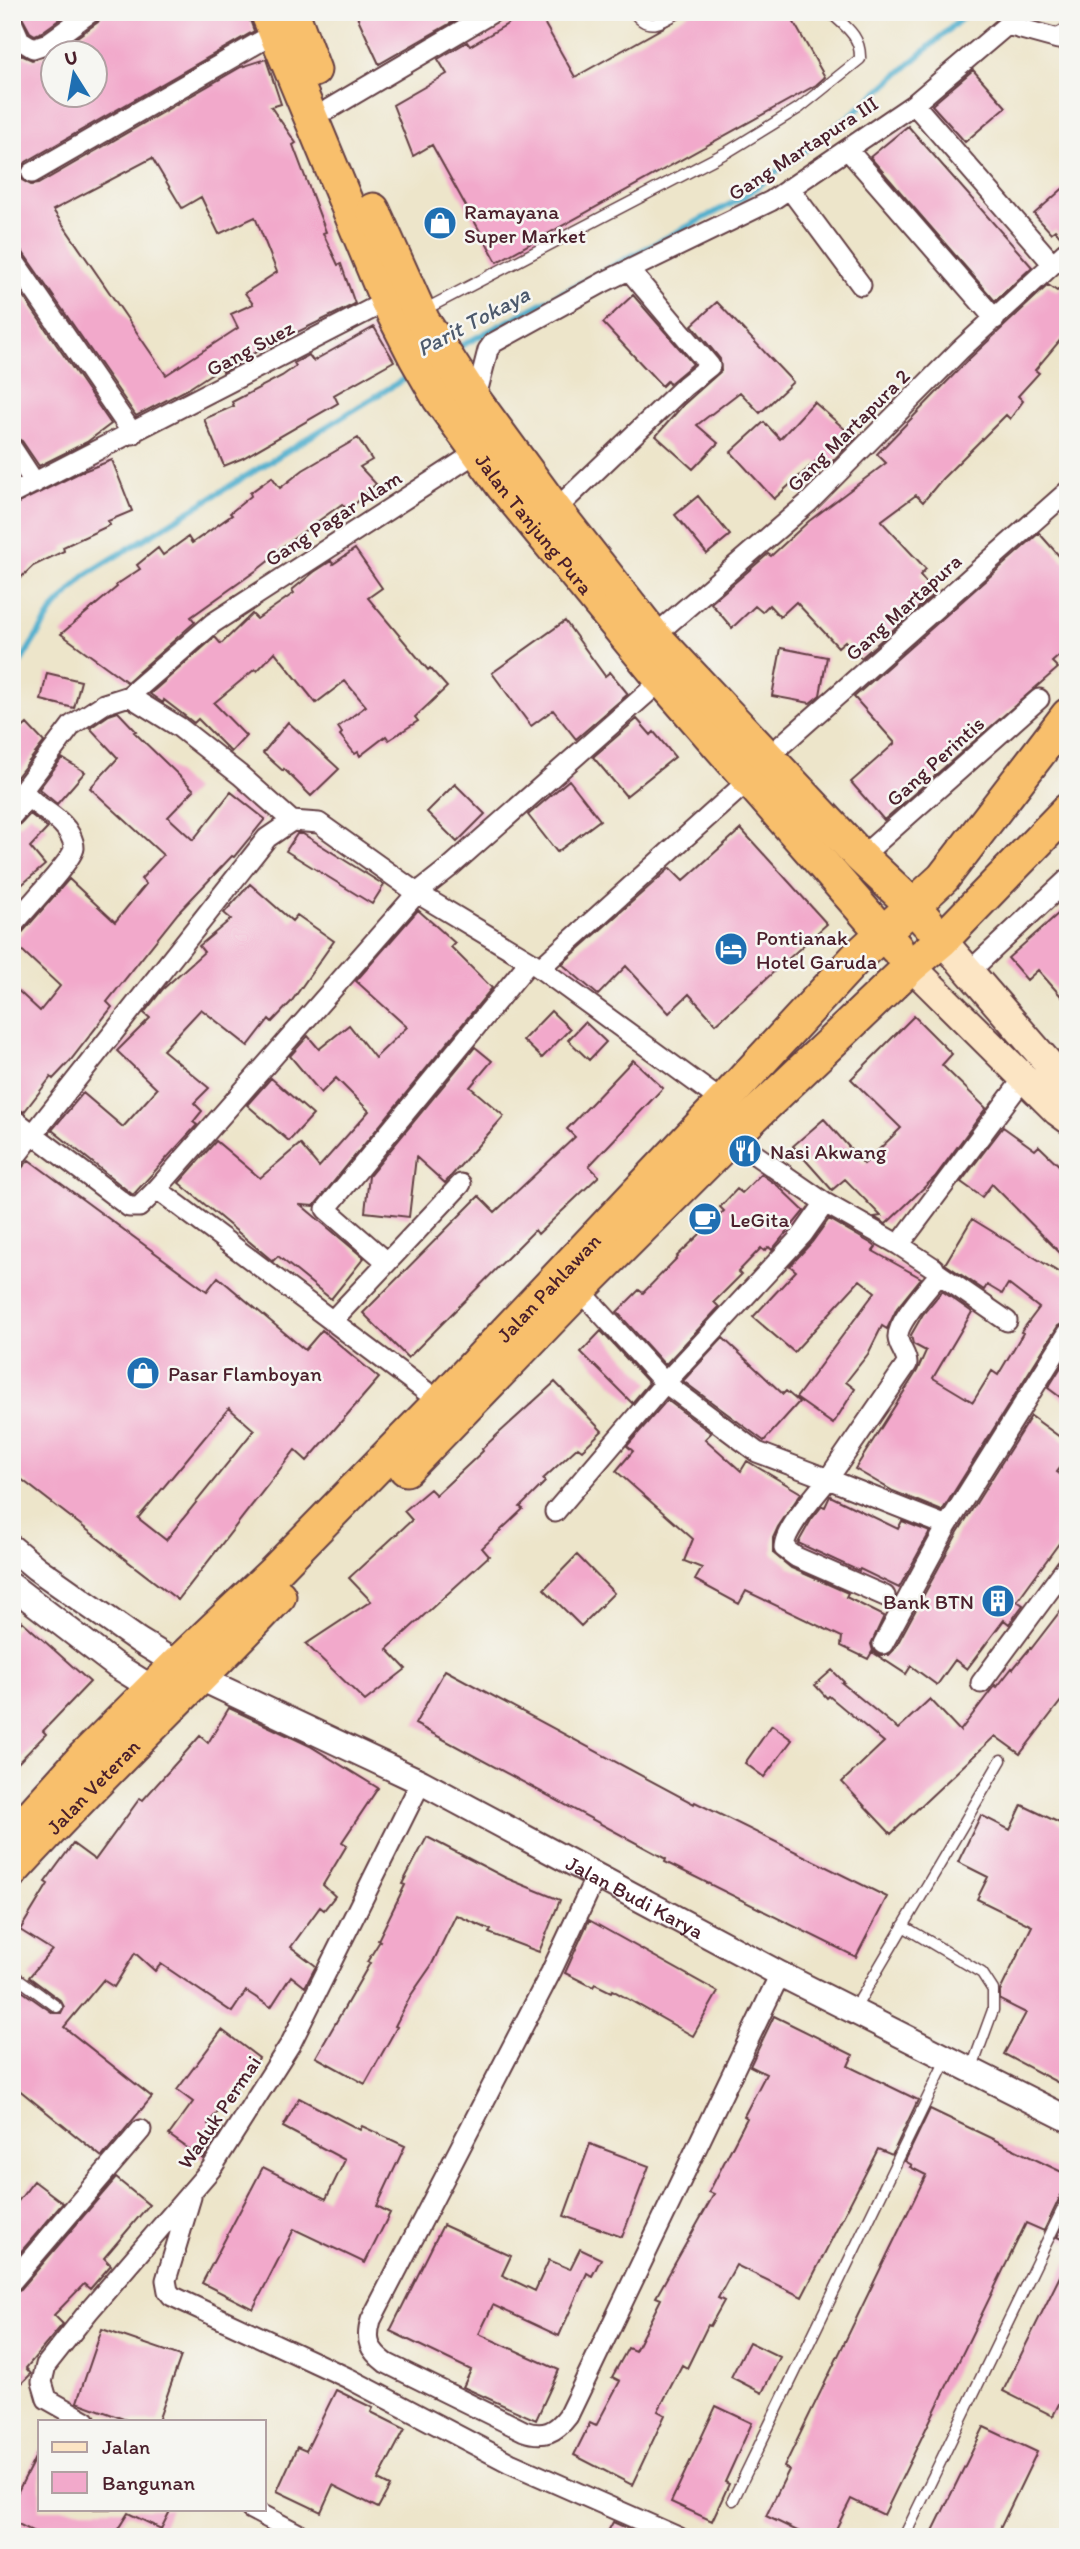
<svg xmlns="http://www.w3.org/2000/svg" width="1080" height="2549" font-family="Itim,sans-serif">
	<rect width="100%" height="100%" fill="#f6f6f2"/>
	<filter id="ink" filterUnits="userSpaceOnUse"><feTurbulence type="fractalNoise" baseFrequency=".0143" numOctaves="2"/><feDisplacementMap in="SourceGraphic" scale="14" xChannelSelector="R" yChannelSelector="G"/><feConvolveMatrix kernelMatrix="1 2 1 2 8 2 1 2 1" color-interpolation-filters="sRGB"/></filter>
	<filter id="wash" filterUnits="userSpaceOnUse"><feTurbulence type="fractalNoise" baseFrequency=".00686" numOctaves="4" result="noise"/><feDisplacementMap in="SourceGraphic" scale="28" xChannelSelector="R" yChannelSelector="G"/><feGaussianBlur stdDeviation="1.57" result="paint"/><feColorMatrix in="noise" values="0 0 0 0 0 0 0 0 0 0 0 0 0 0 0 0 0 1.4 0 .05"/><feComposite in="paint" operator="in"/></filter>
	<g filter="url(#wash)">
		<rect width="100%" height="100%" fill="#ede5ca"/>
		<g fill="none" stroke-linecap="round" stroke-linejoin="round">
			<!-- stream -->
			<path stroke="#4fafcd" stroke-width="6" d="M455 349 744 197 856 111 969 12
				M12 676 53 610 87 574 412 374"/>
		</g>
		<g id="blocks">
			<!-- building -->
			<path fill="#f2a9cb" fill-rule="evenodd" d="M19 12H70L42 32 35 35 30 32Z
				M103 12H247L254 31 26 162 20 172 22 180 31 185 38 184 241 67 266 59 281 104 271 107 296 143 293 145 326 232 323 233 338 265 341 264 355 304 240 360 241 362 223 372 220 368 188 389 136 416 22 251 12 246V51L32 60 52 54V94H94V79L105 74 94 57V52H56L98 22ZM152 158 182 208 201 197 219 234 255 217 277 272 245 293 253 304 231 314 238 328 166 375 53 210Z
				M355 12H452L456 20 379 64Z
				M528 12H538L575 77 691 12H788L825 77 816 85 497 262 432 145 413 156 393 105 447 74 438 59 467 42 470 46Z
				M973 70 1006 107 965 142 932 105Z
				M908 126 1032 267 995 301 870 157Z
				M1068 184V238L1063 239 1055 230 1051 233 1034 214Z
				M12 280 111 424 87 442 39 466 22 441 12 436Z
				M1068 281V331L1035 370 1039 373 1018 396 1023 401 1010 419 1006 415 942 479 923 502 916 495 881 521 926 569 920 575 935 593 861 658 845 641 838 647 796 602 780 617 769 605 762 612 755 606 732 628 711 603 768 554 771 556 809 521 886 463 877 454 969 359 1048 285 1057 291Z
				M633 295 693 364 669 384 667 381 662 386 603 323Z
				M717 302 793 382 760 413 740 392 697 425 718 443 693 469 656 436 684 404 721 371 720 359 692 325Z
				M374 327 394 361 334 395 338 403 243 458 224 466 204 419 234 406 232 402 282 376 296 366 294 363 309 355 313 361Z
				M814 402 855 438 825 469 816 461 774 499 731 452 764 422 780 439Z
				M358 438 372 460 360 467 376 484 348 511 342 504 278 550 280 552 257 570 191 617 195 622 127 682 61 634 117 587 116 585 140 569 137 565 158 548 163 555 188 537 192 543 232 515 230 513 251 496 250 493 272 477 280 488 303 470Z
				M112 460 132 511 108 521 110 525 63 547 64 551 33 566 12 586V506L81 472Z
				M698 496 730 535 707 554 675 515Z
				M1039 533 1068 566V648L1052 662 1058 668 884 820 851 782 895 743 854 697Z
				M355 549 382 588 368 598 428 670 430 668 447 687 415 717 418 721 389 740 386 736 360 756 358 752 355 754 340 735 342 733 338 727 366 706 345 681 316 703 275 652 257 671 255 669 214 703 246 736 231 752 198 719 194 723 164 700 163 703 150 694 215 637 221 644 252 614 257 619 294 593 292 590 314 572 331 561 333 564Z
				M565 621 605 676 610 672 628 694 576 739 553 710 531 726 492 673Z
				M781 648 827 657 820 695 810 703 772 696Z
				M47 673 81 681 74 708 41 700Z
				M118 712 136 731 134 732 194 790 168 817 193 840 231 792 265 819 234 857 232 856 178 913 107 1002 112 1007 70 1061 53 1079 51 1077 24 1112 12 1106V985L40 1011 60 986 12 941V938L21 934 69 879 115 922 146 884 141 879 163 855 90 788 118 758 90 728 109 715Z
				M637 719 651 735 654 732 675 757 626 796 593 757Z
				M288 722 339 769 311 796 284 769 283 771 263 753Z
				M27 724 44 742 16 778 12 774V737Z
				M62 758 85 772 57 804 39 789Z
				M569 780 600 820 557 852 528 815Z
				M455 784 485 814 457 842 427 812Z
				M30 814 48 828 30 847 45 865 12 893V828L21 824Z
				M741 829 827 924 716 1024 689 994 669 1013 626 966 598 995 562 964 670 868 683 881Z
				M297 834H303L384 885 372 904 286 851Z
				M250 884 292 921 297 915 334 941 291 1002 272 1022 269 1019 248 1046 201 1009 163 1050 209 1088 194 1103 202 1111 193 1122 197 1125 133 1195 52 1130 83 1093 123 1127 157 1089 117 1051 150 1018 144 1013 163 989 204 952 199 946 231 919 224 913Z
				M1068 905V1004L1038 970 1027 980 1008 958Z
				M418 910 455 943 451 947 492 988 314 1206 301 1205 364 1258 331 1299 278 1256 273 1261 269 1258 179 1183 216 1141 260 1178 300 1144 319 1167 369 1111 336 1078 321 1093 290 1056 308 1036 319 1049 349 1025 375 1058 407 1027 356 981Z
				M551 1011 570 1029 542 1058 523 1040Z
				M914 1016 952 1054 942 1065 986 1108 935 1177 886 1224 874 1217 881 1216 845 1179 832 1190 793 1146 824 1119 864 1164 901 1128 851 1079Z
				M585 1022 606 1042 589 1060 568 1040Z
				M475 1047 492 1061 470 1087 504 1116 445 1183 416 1157 409 1217 365 1212 369 1176Z
				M633 1060 663 1088 589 1166 599 1176 538 1234 535 1230 408 1358 363 1313 479 1196 495 1212 575 1137 567 1129Z
				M271 1078 313 1115 289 1141 247 1105Z
				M1003 1127 1035 1150 1039 1146 1068 1174V1261L992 1184 982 1197 961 1182Z
				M29 1160 207 1291 218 1277 305 1350 322 1330 379 1378 307 1461 295 1450 178 1600 12 1472V1173L21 1169ZM229 1408 254 1430 166 1540 138 1518Z
				M761 1174 778 1186 804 1211 772 1250 769 1247 764 1251 761 1248 738 1272 741 1275 714 1302 719 1307 665 1365 617 1312 639 1290 643 1293 678 1257 677 1256 724 1211 720 1207 737 1189 742 1193Z
				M829 1219 872 1244 876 1247 873 1251 921 1278 897 1308 887 1329 882 1326 868 1354 846 1382 855 1389 833 1424 796 1398 875 1292 860 1280 794 1352 753 1317 796 1271 790 1266 812 1242Z
				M972 1219 1068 1278V1321L1058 1326 942 1511 893 1491 855 1469 917 1371 926 1351 913 1344 911 1335 923 1314 942 1291 972 1312 933 1378 973 1402 992 1371 998 1375 1023 1333 1021 1332 1039 1308 1008 1284 1002 1294 987 1285 984 1290 945 1264Z
				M601 1331 649 1383 632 1403 581 1352Z
				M723 1338 783 1394 786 1391 799 1402 764 1441 683 1381Z
				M1068 1356V1403L1048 1388Z
				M555 1382 602 1431 582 1450 578 1447 543 1479 545 1482 520 1507 523 1509 482 1548 489 1556 387 1649 406 1669 365 1701 306 1644 371 1601 349 1578 412 1520 404 1511 430 1489 436 1495 483 1451 482 1449 498 1434Z
				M667 1400 711 1433 705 1439 741 1471 747 1461 801 1493 778 1527 773 1538V1553L791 1568 848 1593 846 1597 884 1616 871 1644 873 1651 878 1655H889L894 1650 958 1532 1031 1416 1068 1443V1457L1057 1472 1068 1480V1531L1017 1601 1023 1605 1009 1624 1004 1620 967 1669 955 1660 937 1685 911 1666 906 1674 872 1652 868 1659 841 1646 842 1637 746 1591 739 1604 695 1580 702 1568 684 1561 693 1539 616 1471 633 1451 627 1446Z
				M830 1496 898 1529 902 1521 930 1532 899 1588 860 1569 859 1571 798 1543 811 1520 822 1506 825 1507Z
				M577 1555 614 1593 581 1626 544 1589Z
				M1068 1601V1692L1020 1754 995 1736 891 1834 842 1782 884 1742 829 1696 827 1698 815 1685 832 1670 844 1682 842 1683 898 1729 930 1699 960 1731 995 1685 997 1687 1012 1668 1013 1669 1030 1648 1031 1649Z
				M22 1621 90 1682 43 1731 46 1734 12 1769V1632Z
				M445 1670 694 1804 695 1802 887 1897 856 1957 665 1862 666 1859 415 1724Z
				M229 1708 310 1746 378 1788 342 1842 347 1845 323 1885 335 1896 324 1910 320 1907 291 1947 316 1966 305 1987 291 1976 271 2007 246 1991 232 2012 161 1964 155 1971 135 1953 114 1987 103 1980 64 2027 152 2097 102 2157 12 2084V1997L19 1989 53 2013H61L64 2007 61 2001 29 1977 52 1950 20 1930 48 1884 45 1882 73 1844 95 1860 140 1798 143 1800 200 1736 208 1743Z
				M772 1725 792 1740 764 1777 745 1763Z
				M1022 1805 1068 1827V2088L1004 2054 1026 2013 1000 2000V1991L1032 1926 977 1899 988 1877 958 1862 981 1815 1010 1830Z
				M427 1837 506 1878 560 1900 539 1952 489 1933 491 1930 456 1915 431 1966 411 1995 395 2026 397 2027 365 2084 316 2057 370 1963 367 1962 380 1941 378 1940 405 1885 402 1884Z
				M589 1920 718 1992 693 2036 612 1990 611 1992 595 1984 593 1987 565 1973Z
				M774 2016 853 2055 848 2066 918 2100 892 2155 878 2149 802 2297 736 2265 718 2298 724 2301 710 2326 708 2325 687 2368 682 2365 658 2411 665 2415 632 2485 574 2455 590 2423 596 2426 620 2381 612 2377 628 2348 635 2351 661 2299 656 2297 714 2194 709 2192 747 2118 744 2116 766 2074 750 2066Z
				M222 2030 259 2058 208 2124 220 2133 203 2159 169 2135 193 2102 177 2090Z
				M299 2098 360 2130 362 2126 405 2146 377 2206 390 2213 365 2263 294 2229 253 2309 202 2283 263 2167 326 2199 345 2160 283 2127Z
				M930 2109 1068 2175V2191L1061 2195 1044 2231 1026 2223 884 2515 851 2499 832 2537H810L766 2516 789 2470 784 2467 926 2175 910 2167 912 2165 905 2161Z
				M590 2144 649 2166 622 2237 564 2216Z
				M116 2178 149 2205 104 2258 111 2265 90 2289 84 2284 54 2315 63 2324 26 2368 31 2374 12 2393V2293L21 2289Z
				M34 2181 63 2203 12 2262V2209Z
				M1068 2216V2242L1057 2237Z
				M443 2225 511 2256 502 2275 535 2291 549 2260 570 2269 580 2249 601 2259 592 2276 587 2273 559 2336 493 2305 479 2334 559 2370 536 2420 463 2387 471 2370 390 2331Z
				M1068 2260V2386L1053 2416 1003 2391Z
				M102 2329 181 2356 158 2421H129L77 2402Z
				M749 2342 780 2357 762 2393 731 2377Z
				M336 2390 373 2408 371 2412 405 2429 378 2480 390 2486 378 2508 333 2485 321 2512 277 2491 297 2447 306 2451Z
				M716 2406 752 2423 725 2482 729 2484 712 2521 671 2502Z
				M984 2427 1037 2452 996 2537H930Z
				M40 2448V2509H171L161 2529 128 2513 113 2537H44L12 2521V2503Z
				M613 2522 647 2537H605Z"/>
		</g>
	</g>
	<g filter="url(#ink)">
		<use href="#blocks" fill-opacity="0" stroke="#623d43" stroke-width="2"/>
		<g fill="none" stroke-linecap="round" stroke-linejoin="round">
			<defs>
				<path id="service" d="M634 12C647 32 663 22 679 12
					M422 311 729 151 799 108 860 59C861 36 846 27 830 12
					M903 1926 982 1973 993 1990V2010L971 2070
					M12 1974 57 2007
					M854 2010 1001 1760
					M733 2500 947 2058
					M904 2537 1068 2198"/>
				<path id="minor" d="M12 22 20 40 33 48 48 43 91 12
					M914 104 1052 263
					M329 109 493 12
					M848 150 995 319
					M32 173 275 33
					M789 188 861 285
					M12 258 133 434
					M475 401 488 350 493 343 604 282 771 201 914 104 1007 25 1058 39 1068 33
					M12 448 35 483
					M12 494 387 301
					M555 510 685 386 710 366 629 270
					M654 636 809 502 960 350 1068 250
					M129 696 179 727 240 775 292 821
					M768 757 1068 491
					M12 816 28 797
					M861 857 1039 699
					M12 926C23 912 73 860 74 848 74 840 68 830 62 824 51 812 33 805 25 792V787L72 725 104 704 129 696 213 623 477 452
					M540 968 749 780
					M970 971 1068 879
					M12 1118 129 1207H139L157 1189 440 1402
					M12 1161 267 838 292 821 319 823 417 893 530 961 723 1102
					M157 1189 417 893 450 867 662 680
					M825 1203 899 1245
					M387 1262 326 1209 530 961
					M936 1272 1007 1321
					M580 1290 665 1383 757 1452 828 1479C816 1495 784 1529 784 1548L796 1557 885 1596
					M332 1321 461 1184
					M555 1512 665 1383 803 1234 825 1203 731 1138
					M947 1526 828 1479 907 1364C907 1354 899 1348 898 1338 896 1323 927 1290 937 1277L934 1268 899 1245 1024 1078
					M883 1644 947 1526 1068 1333
					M981 1683 1068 1565
					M596 1876 551 1972 371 2320C365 2341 369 2350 386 2363L524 2431C544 2438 556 2432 568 2416L780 1974
					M191 2197 166 2280 168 2291 172 2296 348 2378 510 2463 678 2537
					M12 2281 141 2130
					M86 2421 47 2399 42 2382 46 2365 88 2312 211 2169 291 2043 421 1782
					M251 2509 304 2537"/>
				<g id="tertiary">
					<path id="s1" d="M12 1548 36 1568 138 1640 200 1678 421 1782 780 1974 1068 2119"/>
					<path d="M12 1586 115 1665 165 1696"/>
				</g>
				<path id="secondary" d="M942 940 1068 1086
					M911 966 1057 1111 1068 1119"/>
				<g id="trunk">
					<path id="s2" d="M267 12 387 301 416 358 439 398 503 486 662 680 896 948"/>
					<path d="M292 12 314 70"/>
					<path d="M373 210 423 321 475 401 555 510 654 636 861 857 912 905 927 922"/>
					<path d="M406 1469 574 1295 731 1138 911 966 942 940 1068 810"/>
					<path id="s3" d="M12 1837 84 1757 177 1664 273 1573 440 1402 723 1102 857 957 943 878 1068 715"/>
					<path id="s4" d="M12 1871C98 1777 191 1689 279 1596"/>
				</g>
			</defs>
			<!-- service casing -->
			<use href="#service" stroke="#623d43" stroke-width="13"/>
			<!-- minor casing -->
			<use href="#minor" stroke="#623d43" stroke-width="23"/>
			<!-- tertiary casing -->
			<use href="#tertiary" stroke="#623d43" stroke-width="28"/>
			<!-- secondary casing -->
			<use href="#secondary" stroke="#623d43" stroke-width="32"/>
			<!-- trunk casing -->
			<use href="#trunk" stroke="#623d43" stroke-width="37"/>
			<!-- service -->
			<use href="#service" stroke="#fff" stroke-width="10"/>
			<!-- minor -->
			<use href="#minor" stroke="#fff" stroke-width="19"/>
			<!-- tertiary -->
			<use href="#tertiary" stroke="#fff" stroke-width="24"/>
			<!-- secondary -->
			<use href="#secondary" stroke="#fce5c4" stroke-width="28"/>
			<!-- trunk -->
			<use href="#trunk" stroke="#f8bf6c" stroke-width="33"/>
		</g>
	</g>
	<!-- icons -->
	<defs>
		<symbol id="shop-disc" viewBox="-11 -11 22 22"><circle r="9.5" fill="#1f6fb2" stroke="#f6f6f2"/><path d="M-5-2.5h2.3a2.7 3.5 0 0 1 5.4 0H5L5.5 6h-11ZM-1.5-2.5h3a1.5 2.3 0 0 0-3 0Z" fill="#fff"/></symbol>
		<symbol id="hotel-disc" viewBox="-11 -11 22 22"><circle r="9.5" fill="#1f6fb2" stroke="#f6f6f2"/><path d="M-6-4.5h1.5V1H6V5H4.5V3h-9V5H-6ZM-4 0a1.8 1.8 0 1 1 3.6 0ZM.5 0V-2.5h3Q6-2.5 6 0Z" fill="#fff"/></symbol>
		<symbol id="restaurant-disc" viewBox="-11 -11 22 22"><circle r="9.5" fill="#1f6fb2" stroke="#f6f6f2"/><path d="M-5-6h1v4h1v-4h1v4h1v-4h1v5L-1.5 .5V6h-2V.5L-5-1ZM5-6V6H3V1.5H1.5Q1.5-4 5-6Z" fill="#fff"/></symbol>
		<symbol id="cafe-disc" viewBox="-11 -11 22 22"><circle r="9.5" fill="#1f6fb2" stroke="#f6f6f2"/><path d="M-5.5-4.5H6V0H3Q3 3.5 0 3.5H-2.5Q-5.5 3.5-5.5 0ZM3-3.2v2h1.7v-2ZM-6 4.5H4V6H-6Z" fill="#fff"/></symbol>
		<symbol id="building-disc" viewBox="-11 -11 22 22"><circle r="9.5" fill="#1f6fb2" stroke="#f6f6f2"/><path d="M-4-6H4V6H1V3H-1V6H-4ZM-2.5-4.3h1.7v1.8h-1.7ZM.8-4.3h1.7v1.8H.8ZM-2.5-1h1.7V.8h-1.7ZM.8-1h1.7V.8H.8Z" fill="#fff"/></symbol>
	</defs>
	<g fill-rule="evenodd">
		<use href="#shop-disc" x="421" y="204" width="38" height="38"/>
		<use href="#hotel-disc" x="712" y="930" width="38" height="38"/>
		<use href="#restaurant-disc" x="726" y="1132" width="38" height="38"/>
		<use href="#cafe-disc" x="686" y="1200" width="38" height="38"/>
		<use href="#shop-disc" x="124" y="1354" width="38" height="38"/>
		<use href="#building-disc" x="979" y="1582" width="38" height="38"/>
	</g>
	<g text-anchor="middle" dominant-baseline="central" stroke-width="5" stroke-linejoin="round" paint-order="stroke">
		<!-- street labels -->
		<g font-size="21" fill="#4a1f2b" stroke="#f6f6f2">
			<text transform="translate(803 148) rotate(-33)">Gang Martapura III</text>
			<text transform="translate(250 348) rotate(-28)">Gang Suez</text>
			<text transform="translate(848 430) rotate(-45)">Gang Martapura 2</text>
			<text transform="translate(333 518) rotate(-33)">Gang Pagar Alam</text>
			<text stroke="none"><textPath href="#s2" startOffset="581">Jalan Tanjung Pura</textPath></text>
			<text transform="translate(903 607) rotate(-42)">Gang Martapura</text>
			<text transform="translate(935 761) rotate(-42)">Gang Perintis</text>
			<text stroke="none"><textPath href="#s3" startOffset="768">Jalan Pahlawan</textPath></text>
			<text stroke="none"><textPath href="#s4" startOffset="117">Jalan Veteran</textPath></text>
			<text stroke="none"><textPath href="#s1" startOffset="716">Jalan Budi Karya</textPath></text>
			<text transform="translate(219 2112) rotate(-56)">Waduk Permai</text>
		</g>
		<!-- poi labels -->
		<g font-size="21" fill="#4a1f2b" stroke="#f6f6f2" text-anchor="start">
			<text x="464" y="211">Ramayana<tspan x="464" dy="24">Super Market</tspan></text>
			<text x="756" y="937">Pontianak<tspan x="756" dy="24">Hotel Garuda</tspan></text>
			<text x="770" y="1151">Nasi Akwang</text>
			<text x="730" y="1219">LeGita</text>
			<text x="168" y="1373">Pasar Flamboyan</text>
			<text x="974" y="1601" text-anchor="end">Bank BTN</text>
		</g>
		<!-- water labels -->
		<g font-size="23" font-style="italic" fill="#4c596c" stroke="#f6f6f2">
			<text transform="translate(473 321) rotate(-28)">Parit Tokaya</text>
		</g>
	</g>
	<!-- margin -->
	<rect width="1080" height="2549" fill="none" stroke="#f6f6f2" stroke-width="42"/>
	<!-- legend -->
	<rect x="38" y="2420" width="228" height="91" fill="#f6f6f2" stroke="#b1a0a2" stroke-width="2"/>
	<rect x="52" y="2442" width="35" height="10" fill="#fce5c4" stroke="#b1a0a2" stroke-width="2"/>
	<text x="102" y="2454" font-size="21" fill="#4a1f2b">Jalan</text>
	<rect x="52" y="2472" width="35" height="21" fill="#f2a9cb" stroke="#b1a0a2" stroke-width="2"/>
	<text x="102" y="2490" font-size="21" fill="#4a1f2b">Bangunan</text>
	<!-- north arrow -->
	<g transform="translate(74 74) rotate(349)"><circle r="33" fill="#f6f6f2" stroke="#b1a0a2" stroke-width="2"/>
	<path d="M0-5L12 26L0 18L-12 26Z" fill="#1f6fb2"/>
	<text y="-10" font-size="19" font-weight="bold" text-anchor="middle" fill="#4a1f2b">U</text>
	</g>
</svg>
